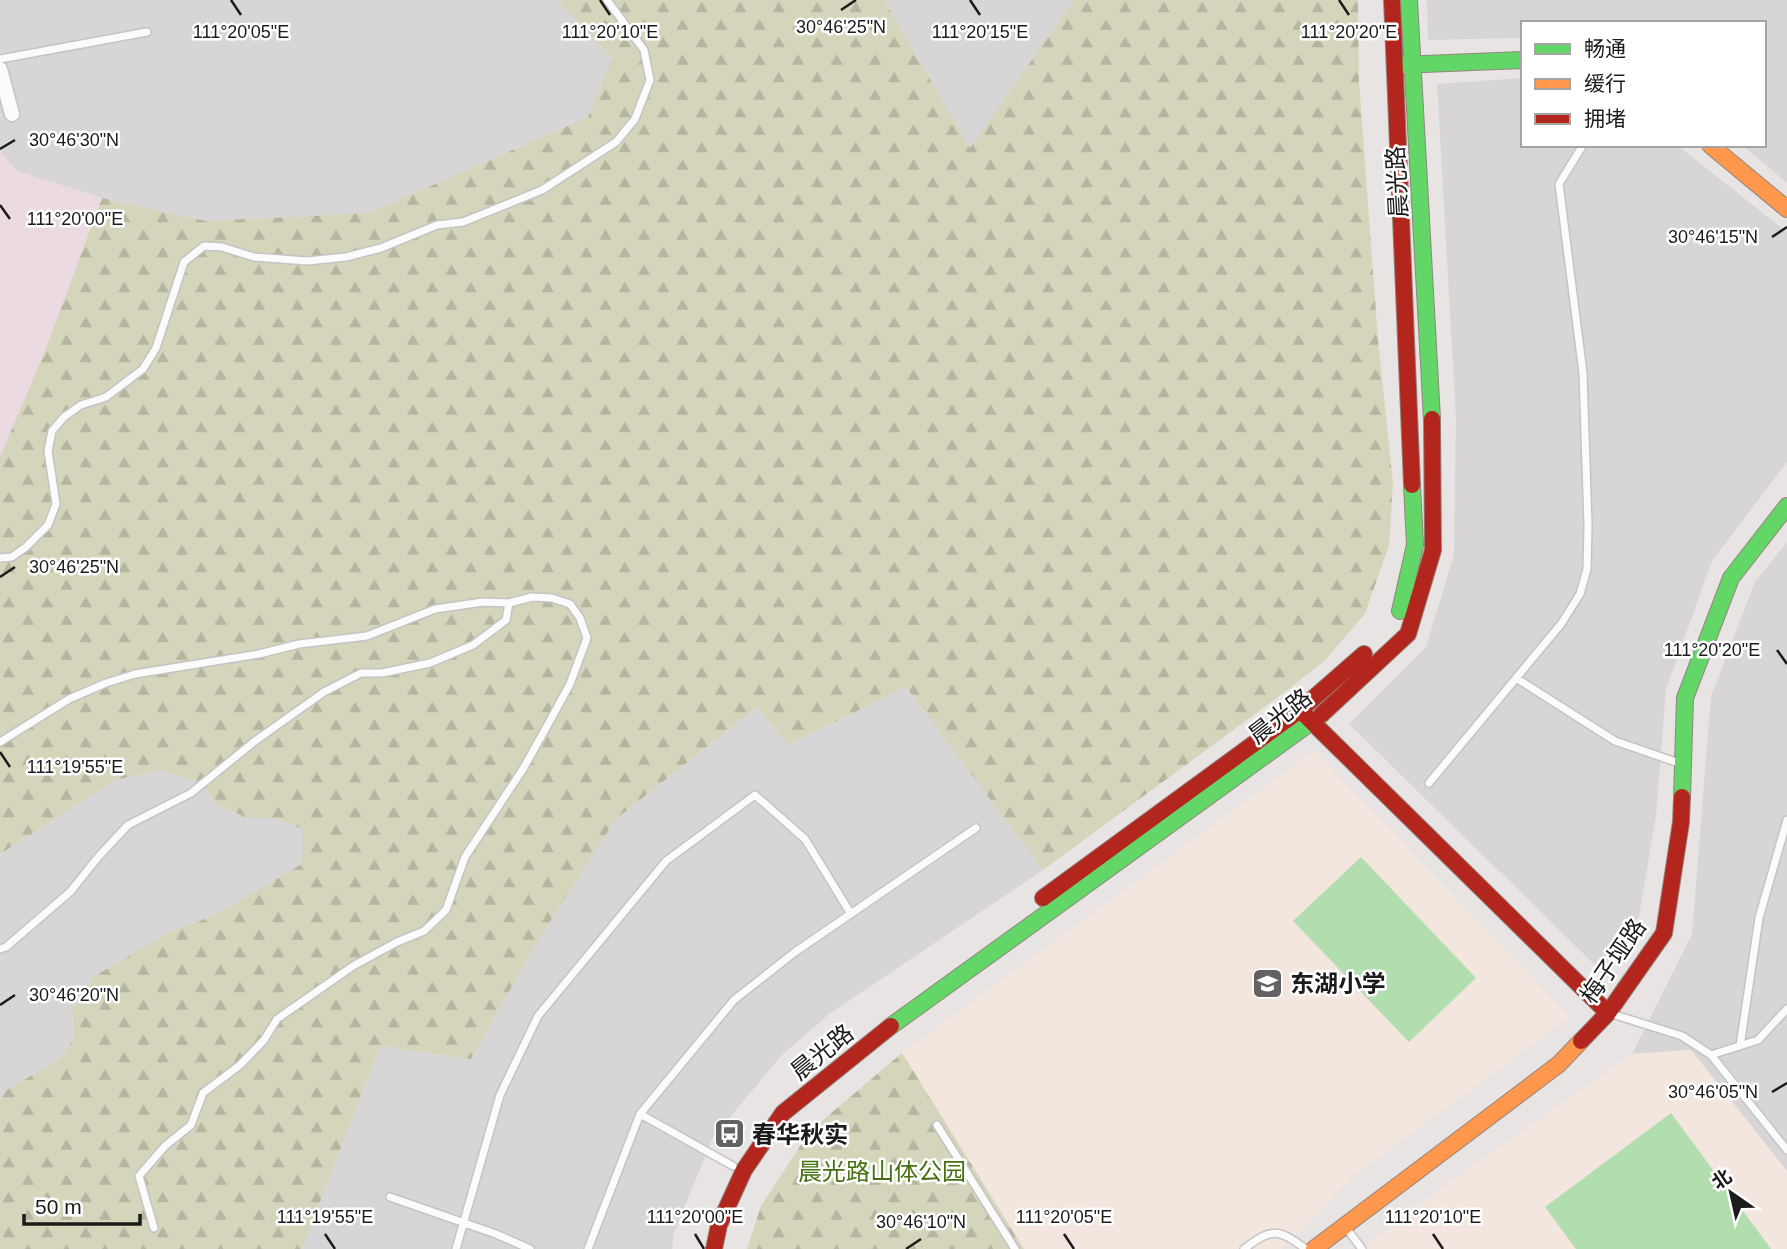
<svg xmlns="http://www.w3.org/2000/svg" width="1787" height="1249" font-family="Helvetica,'Noto Sans SC',sans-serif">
	<defs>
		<pattern id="forest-firs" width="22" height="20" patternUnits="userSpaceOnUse" patternTransform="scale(1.75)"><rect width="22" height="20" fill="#d5d5bb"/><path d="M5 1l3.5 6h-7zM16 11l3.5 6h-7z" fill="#b6b6a0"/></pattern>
	</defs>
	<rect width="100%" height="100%" fill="#e9e4e4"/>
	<!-- residential -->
	<path fill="#d8d5d6" d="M0 0H557L612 58 588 117 369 213 206 221 102 198 16 171 0 151Z
		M884 0H1074L970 149Z
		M1427 0H1787V183L1742 145H1764V23H1523V38L1428 40Z
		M1523 78V145H1677L1787 232V462L1712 561 1666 689 1656 816 1639 916 1608 978 1349 724 1426 647 1454 555 1456 419 1437 84Z
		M1787 542V1171L1691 1050 1632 1054 1692 934 1711 696 1755 582Z
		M906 687 1043 870 829 1014 782 1055 713 1137 674 1233 672 1249H302L380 1046 471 1059 537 942 616 819 757 707 788 745Z
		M160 770 200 782 218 805 247 818H274L303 828V864L213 916 169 932 72 1011 74 1039 60 1059 5 1091 0 1101V854L116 780Z"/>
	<!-- commercial -->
	<path fill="#ebdae2" d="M0 151 17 171 102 198 43 356 0 457Z"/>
	<!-- education -->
	<path fill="#f3e6de" d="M1314 751 1570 1017 1355 1175 1282 1249H1024L902 1053Z
		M1691 1050 1787 1171V1249H1362L1448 1183 1632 1054Z"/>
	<!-- forest -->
	<path fill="url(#forest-firs)" d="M557 0H884L970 148 1074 0H1358L1359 81 1378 340 1393 483 1389 545 1365 614 1324 661 1285 692 1043 870 906 687 788 745 757 707 616 819 537 942 471 1059 380 1046 302 1249H0V1101L5 1091 60 1059 74 1039 72 1011 93 977 169 932 213 916 302 864 303 829 274 818H247L218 805 200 782 160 770 116 780 0 854V457L43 356 102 198 206 221 369 213 588 117 612 58Z
		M902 1053 1024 1249H747L761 1206 810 1131Z"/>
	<!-- pitch -->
	<path fill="#b1ddaf" d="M1361 857 1476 978 1409 1042 1293 921Z
		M1671 1113 1771 1249H1576L1545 1207Z"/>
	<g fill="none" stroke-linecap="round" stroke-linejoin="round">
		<defs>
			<path id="lane" d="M0 59 147 32
				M0 558 12 557 26 547 48 525 56 504 48 451 52 431 64 417 81 405 106 397 143 369 156 348 184 262 204 246 222 247 254 257 307 261 346 257 381 248 437 225 463 222 542 190 616 142 635 119 650 80 644 50 607 0
				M1516 678 1615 741 1679 763
				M0 742 69 699 106 683 135 674 259 654 299 644 367 636 435 609 483 602 509 603 532 597 552 598 570 604 580 618 587 638 570 684 546 728 523 769 465 857 446 910 424 931 397 942 353 966 277 1019 264 1040 240 1065 203 1093 191 1125 165 1146 139 1176 154 1228
				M1429 783 1561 624 1580 594 1587 569 1588 525 1583 373 1559 184 1583 145
				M0 949 6 947 70 892 99 856 128 825 191 793 255 741 324 692 361 673H382L430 663 473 645 506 620 509 603
				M1612 1014 1682 1036 1711 1055 1787 1150
				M1740 1046 1759 918 1787 820
				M1711 1055 1758 1040 1787 1009
				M640 1114 733 1166
				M937 1125 1015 1249
				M390 1197 496 1234 530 1249
				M1347 1229 1362 1249
				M456 1249 500 1095 538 1016 666 861 755 795 805 839 851 914
				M588 1249 640 1114 734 1000 795 952 976 828
				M1244 1249C1273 1227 1278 1229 1306 1249"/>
			<path id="street" d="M0 69 12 114"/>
			<path id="fast" d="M1409 0 1432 419
				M1399 65 1523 60
				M1400 611 1415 545 1412 485
				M1682 797 1685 698 1731 578 1787 506
				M891 1026 1321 715"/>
			<path id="slow" d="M1710 145 1787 209
				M1314 1249 1559 1064 1581 1041"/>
			<path id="jam" d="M1392 0 1412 485
				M1300 710 1608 1013
				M1321 715 1408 634 1433 550 1432 419
				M1043 898 1300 710 1364 654
				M1581 1041 1608 1013 1664 933 1681 822 1682 797
				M714 1249 719 1225 744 1170 783 1113 891 1026"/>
		</defs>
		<!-- lane casing -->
		<use href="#lane" stroke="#c5c3c3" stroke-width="10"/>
		<!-- street casing -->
		<use href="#street" stroke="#c5c3c3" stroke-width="17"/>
		<!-- fast casing -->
		<use href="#fast" stroke="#92867e" stroke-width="18"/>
		<!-- slow casing -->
		<use href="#slow" stroke="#92867e" stroke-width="18"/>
		<!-- jam casing -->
		<use href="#jam" stroke="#92867e" stroke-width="18"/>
		<!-- lane -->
		<use href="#lane" stroke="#fcfbfb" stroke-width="7"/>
		<!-- street -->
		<use href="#street" stroke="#fcfbfb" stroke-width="14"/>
		<!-- fast -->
		<use href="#fast" stroke="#63d668" stroke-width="16"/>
		<!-- slow -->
		<use href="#slow" stroke="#ff974d" stroke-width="16"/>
		<!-- jam -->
		<use href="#jam" stroke="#b3261e" stroke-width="16"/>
	</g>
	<!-- ticks -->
	<path fill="none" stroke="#1b1b1b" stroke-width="2.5" d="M231 0 241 15M600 0 610 15M970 0 980 15M1339 0 1349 15M841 10 856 0M0 149 15 140M0 205 10 219M1772 237 1787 227M0 577 15 567M1777 650 1787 664M0 752 10 767M0 1005 15 995M1772 1092 1787 1083M325 1234 335 1249M695 1234 704 1249M1064 1234 1074 1249M1433 1234 1443 1249M906 1249 921 1239"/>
	<!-- icons -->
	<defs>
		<symbol id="school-square" viewBox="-11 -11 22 22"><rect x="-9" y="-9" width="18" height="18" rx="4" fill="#636161" stroke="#fff"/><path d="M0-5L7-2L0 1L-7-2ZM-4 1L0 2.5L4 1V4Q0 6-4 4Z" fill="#fff"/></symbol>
		<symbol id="bus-square" viewBox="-11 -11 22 22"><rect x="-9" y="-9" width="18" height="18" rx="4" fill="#636161" stroke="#fff"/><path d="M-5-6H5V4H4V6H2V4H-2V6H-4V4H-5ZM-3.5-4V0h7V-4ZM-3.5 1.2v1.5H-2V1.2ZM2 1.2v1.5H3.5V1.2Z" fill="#fff"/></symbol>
	</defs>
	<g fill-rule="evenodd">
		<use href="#school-square" x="1250" y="966" width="35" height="35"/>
		<use href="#bus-square" x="712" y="1116" width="35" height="35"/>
	</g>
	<g text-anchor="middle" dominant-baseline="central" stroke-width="5" stroke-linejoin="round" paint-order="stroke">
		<!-- street labels -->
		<g font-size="24" fill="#1b1b1b" stroke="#fff">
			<text transform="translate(1397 182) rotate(-93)">晨光路</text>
			<text transform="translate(1280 716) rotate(-38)">晨光路</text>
			<text transform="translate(1613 961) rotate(-56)">梅子垭路</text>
			<text transform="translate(822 1052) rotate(-39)">晨光路</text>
		</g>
		<!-- poi labels -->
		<g font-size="24" font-weight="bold" fill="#1b1b1b" stroke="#fff" text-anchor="start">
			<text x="1290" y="983">东湖小学</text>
			<text x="752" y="1134">春华秋实</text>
		</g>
		<!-- park labels -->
		<g font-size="24" fill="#447012" stroke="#fff">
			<text x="882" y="1171">晨光路山体公园</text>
		</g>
	</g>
	<g font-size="18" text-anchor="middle" fill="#1b1b1b" stroke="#fff" stroke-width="5" stroke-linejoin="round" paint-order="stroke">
		<text x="841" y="33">30°46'25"N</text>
		<text x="241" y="38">111°20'05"E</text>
		<text x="610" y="38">111°20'10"E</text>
		<text x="980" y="38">111°20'15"E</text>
		<text x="1349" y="38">111°20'20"E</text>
		<text x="74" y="146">30°46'30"N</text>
		<text x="75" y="225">111°20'00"E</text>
		<text x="1713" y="243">30°46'15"N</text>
		<text x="74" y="573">30°46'25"N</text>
		<text x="1712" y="656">111°20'20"E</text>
		<text x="75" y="773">111°19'55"E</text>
		<text x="74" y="1001">30°46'20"N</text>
		<text x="1713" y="1098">30°46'05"N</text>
		<text x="325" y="1223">111°19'55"E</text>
		<text x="695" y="1223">111°20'00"E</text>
		<text x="1064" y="1223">111°20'05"E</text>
		<text x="1433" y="1223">111°20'10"E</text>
		<text x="921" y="1228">30°46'10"N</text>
	</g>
	<!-- legend -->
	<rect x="1521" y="21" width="245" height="126" fill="#ffffff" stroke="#a4a4a4" stroke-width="2"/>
	<rect x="1535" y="44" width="35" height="10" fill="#63d668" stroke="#a4a4a4" stroke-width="2"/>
	<text x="1584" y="56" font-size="21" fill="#1b1b1b">畅通</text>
	<rect x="1535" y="79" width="35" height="10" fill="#ff974d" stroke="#a4a4a4" stroke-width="2"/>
	<text x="1584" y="91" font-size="21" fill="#1b1b1b">缓行</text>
	<rect x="1535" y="114" width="35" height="10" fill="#b3261e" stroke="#a4a4a4" stroke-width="2"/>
	<text x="1584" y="126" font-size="21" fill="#1b1b1b">拥堵</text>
	<!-- north arrow -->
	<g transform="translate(1731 1193) rotate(326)" stroke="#ffffff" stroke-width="5" paint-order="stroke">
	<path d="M0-5L12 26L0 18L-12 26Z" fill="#1b1b1b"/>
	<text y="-10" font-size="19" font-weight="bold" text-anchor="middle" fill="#1b1b1b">北</text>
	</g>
	<!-- scale -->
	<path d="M24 1214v10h116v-10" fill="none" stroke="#1b1b1b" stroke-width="3.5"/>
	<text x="35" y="1214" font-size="21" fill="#1b1b1b" stroke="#ffffff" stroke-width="5" paint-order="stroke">50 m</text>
</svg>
